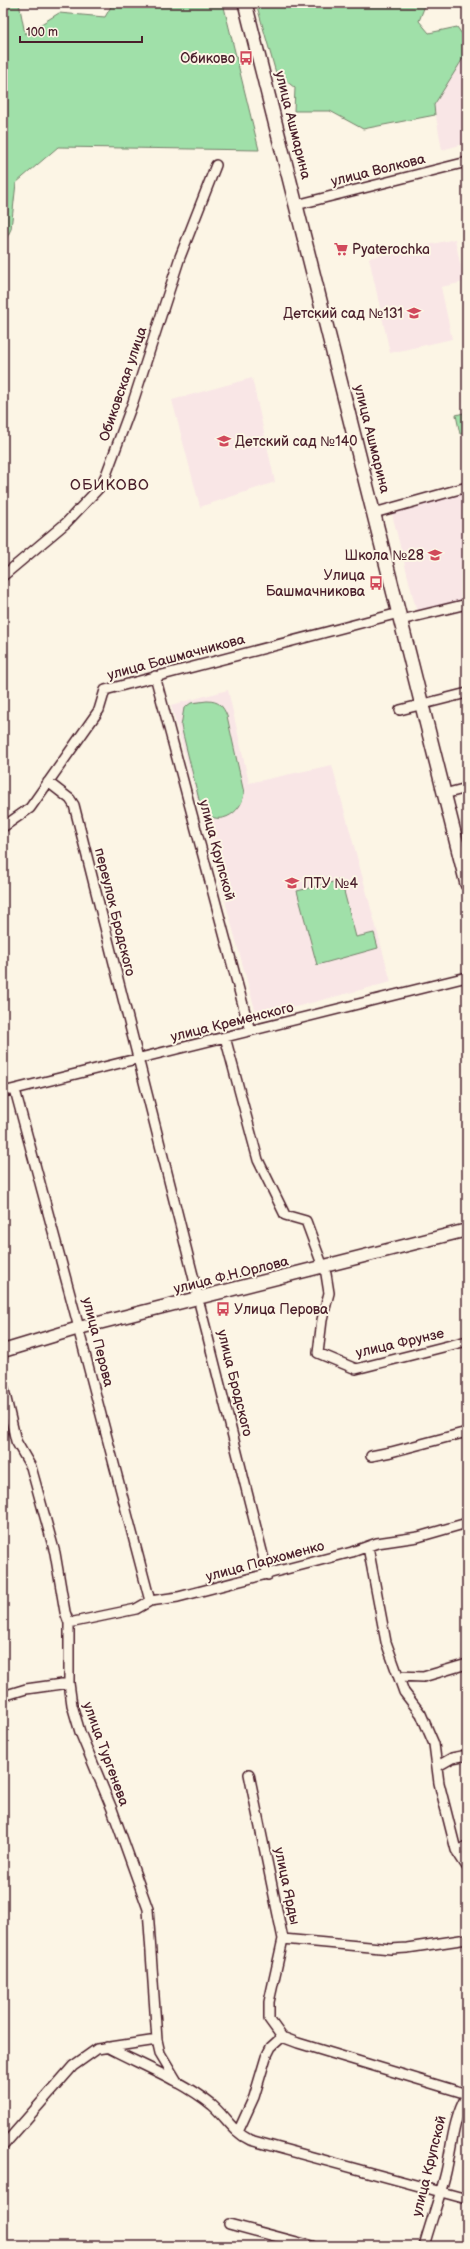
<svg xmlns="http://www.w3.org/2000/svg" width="470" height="2249" font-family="'Balsamiq Sans',sans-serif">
	<rect width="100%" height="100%" fill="#fcf5e5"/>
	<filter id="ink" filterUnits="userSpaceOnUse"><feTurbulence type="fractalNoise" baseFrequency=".025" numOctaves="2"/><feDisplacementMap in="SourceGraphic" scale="8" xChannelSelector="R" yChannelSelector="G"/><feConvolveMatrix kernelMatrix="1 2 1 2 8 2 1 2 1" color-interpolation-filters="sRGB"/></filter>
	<g filter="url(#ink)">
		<!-- built -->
		<path fill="#f9e6e6" d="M467 52V143L442 150 434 105Z
			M455 239 464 282 441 287 452 339 390 353 369 258Z
			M252 378 275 482 200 507 172 400Z
			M467 490V600L417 613 391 510Z
			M228 690 249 783 332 765 391 982 257 1017 171 705Z"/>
		<!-- green -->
		<path fill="#a0e0a9" stroke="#75806a" d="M3 3H19L25 34 59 13 105 17 113 3H223L259 150 58 147 16 183 11 229 3 246Z
			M256 3H426L419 21 429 33 457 27 467 41V52L434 105 435 115 363 129 330 111H294L295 88 276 73Z
			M467 412V433L460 434 456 415Z
			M207 701C219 701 223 706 227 716L244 793C242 815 215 829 201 808L181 726 184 708 191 703Z
			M341 880 356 937 374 933 378 948 317 965 297 891Z"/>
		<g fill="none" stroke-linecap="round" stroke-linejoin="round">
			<defs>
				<path id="minor" d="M296 205 467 162
					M374 513 467 487
					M3 576 66 523 100 487 106 475 133 402 180 257 216 165
					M401 620 467 604
					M155 676 250 1031
					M400 710 467 693
					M48 782 70 799 74 805 199 1299
					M444 794 467 788
					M3 827 30 808 99 710 105 690 399 613
					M225 1037 258 1160 285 1215 306 1221 323 1267
					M15 1090 79 1328
					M3 1092 467 977
					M326 1274 329 1293 322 1320 318 1353 356 1369 467 1341
					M200 1306 268 1575
					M80 1335 150 1601
					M3 1386 16 1441 31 1467 55 1553 65 1612 69 1623V1683L72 1705 80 1732 112 1809 148 1909 157 2040 160 2053 178 2083
					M371 1456 391 1452 467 1432
					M368 1547 386 1642 404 1692 421 1714 434 1744 439 1783 456 1850 467 1867
					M69 1623 136 1609 150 1601 178 1597 352 1552 377 1543 418 1537 467 1523
					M399 1676 423 1677 467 1664
					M3 1696 26 1689 69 1683
					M438 1766 452 1758 467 1755
					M249 1774 283 1939 269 2002V2019L282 2037 298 2043 467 2094
					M456 1850 467 1847
					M283 1939 391 1949 407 1948 467 1939
					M107 2047C141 2065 181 2080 212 2105 225 2116 234 2133 250 2140L467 2199
					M238 2132 254 2097 266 2057 271 2047 282 2037
					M3 2146 73 2066 97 2049 157 2040
					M229 2224 312 2246
					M424 2246C431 2221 440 2197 446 2172 452 2145 453 2119 467 2095"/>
				<path id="tertiary" d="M3 1351 79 1328 467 1230"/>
				<path id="secondary" d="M245 3 467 884"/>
			</defs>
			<!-- minor casing -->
			<use href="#minor" stroke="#4a1f2b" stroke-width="12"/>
			<!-- tertiary casing -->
			<use href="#tertiary" stroke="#4a1f2b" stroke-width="15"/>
			<!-- secondary casing -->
			<use href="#secondary" stroke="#4a1f2b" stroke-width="16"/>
			<!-- minor -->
			<use href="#minor" stroke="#fcf5e5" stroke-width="9"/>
			<!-- tertiary -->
			<use href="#tertiary" stroke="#fcf5e5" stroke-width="12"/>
			<!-- secondary -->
			<use href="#secondary" stroke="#fcf5e5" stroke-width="13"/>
		</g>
	</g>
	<!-- icons -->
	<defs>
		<symbol id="bus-bare" viewBox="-9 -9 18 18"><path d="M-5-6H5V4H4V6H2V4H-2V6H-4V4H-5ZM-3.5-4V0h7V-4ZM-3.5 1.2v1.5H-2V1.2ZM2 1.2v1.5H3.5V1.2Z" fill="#d1495b" stroke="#fcf5e5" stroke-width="2.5" paint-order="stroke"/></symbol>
		<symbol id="supermarket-bare" viewBox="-9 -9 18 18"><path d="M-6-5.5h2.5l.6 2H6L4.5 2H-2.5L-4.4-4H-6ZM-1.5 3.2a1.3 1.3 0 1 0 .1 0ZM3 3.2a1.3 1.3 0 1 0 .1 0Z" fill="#d1495b" stroke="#fcf5e5" stroke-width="2.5" paint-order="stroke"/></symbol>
		<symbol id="school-bare" viewBox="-9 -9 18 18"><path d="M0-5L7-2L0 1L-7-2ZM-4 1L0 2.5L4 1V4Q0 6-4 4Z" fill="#d1495b" stroke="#fcf5e5" stroke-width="2.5" paint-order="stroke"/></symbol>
		<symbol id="university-bare" viewBox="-9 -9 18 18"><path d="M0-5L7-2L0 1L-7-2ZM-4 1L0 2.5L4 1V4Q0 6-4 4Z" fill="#d1495b" stroke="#fcf5e5" stroke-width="2.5" paint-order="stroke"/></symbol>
	</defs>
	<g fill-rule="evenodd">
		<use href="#bus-bare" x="236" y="48" width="20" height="20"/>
		<use href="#supermarket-bare" x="331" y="239" width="20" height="20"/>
		<use href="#school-bare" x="404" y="303" width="20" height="20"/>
		<use href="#school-bare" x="214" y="431" width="20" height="20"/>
		<use href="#school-bare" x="425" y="545" width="20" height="20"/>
		<use href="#bus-bare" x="366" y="573" width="20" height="20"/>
		<use href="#university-bare" x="282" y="873" width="20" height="20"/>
		<use href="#bus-bare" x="213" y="1299" width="20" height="20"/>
	</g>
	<g text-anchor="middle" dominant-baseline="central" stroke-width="4" stroke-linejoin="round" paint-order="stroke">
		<!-- poi labels -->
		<g font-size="14" fill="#4a1f2b" stroke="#fcf5e5" text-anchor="end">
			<text x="235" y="58">Обиково</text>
			<text x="352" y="249" text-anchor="start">Pyaterochka</text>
			<text x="403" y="313">Детский сад №131</text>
			<text x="235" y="441" text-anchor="start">Детский сад №140</text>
			<text x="424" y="555">Школа №28</text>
			<text x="365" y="575">Улица<tspan x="365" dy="16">Башмачникова</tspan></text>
			<text x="303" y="883" text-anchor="start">ПТУ №4</text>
			<text x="234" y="1309" text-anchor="start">Улица Перова</text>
		</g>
		<!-- street labels -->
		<g font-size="14" fill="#4a1f2b" stroke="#fcf5e5">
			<text transform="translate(293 125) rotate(76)">улица Ашмарина</text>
			<text transform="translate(378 170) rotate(-14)">улица Волкова</text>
			<text transform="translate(123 384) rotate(-71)">Обиковская улица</text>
			<text transform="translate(372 439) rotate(76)">улица Ашмарина</text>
			<text transform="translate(176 657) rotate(-15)">улица Башмачникова</text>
			<text transform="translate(217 850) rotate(75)">улица Крупской</text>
			<text transform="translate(115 912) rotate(76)">переулок Бродского</text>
			<text transform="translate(232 1022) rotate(-14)">улица Кременского</text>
			<text transform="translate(231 1275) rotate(-14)">улица Ф.Н.Орлова</text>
			<text transform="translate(98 1342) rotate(76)">улица Перова</text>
			<text transform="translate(400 1343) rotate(-13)">улица Фрунзе</text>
			<text transform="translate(235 1383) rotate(76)">улица Бродского</text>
			<text transform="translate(265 1561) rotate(-15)">улица Пархоменко</text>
			<text transform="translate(106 1754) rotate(70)">улица Тургенева</text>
			<text transform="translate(287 1886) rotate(78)">улица Ярды</text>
			<text transform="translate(429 2166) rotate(-76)">улица Крупской</text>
		</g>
		<!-- neighbourhood labels -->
		<g font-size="15" letter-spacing="1" fill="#4a1f2b" stroke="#fcf5e5">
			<text x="110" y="485">ОБИКОВО</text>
		</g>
	</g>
	<!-- margin -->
	<rect width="470" height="2249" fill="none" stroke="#fcf5e5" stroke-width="16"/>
	<rect x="8" y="8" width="454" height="2233" fill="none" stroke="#4a1f2b" stroke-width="1.5" filter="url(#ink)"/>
	<!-- scale -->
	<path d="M20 36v6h122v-6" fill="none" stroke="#4a1f2b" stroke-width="2"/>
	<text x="26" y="36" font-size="12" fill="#4a1f2b" stroke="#fcf5e5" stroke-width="3" paint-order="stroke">100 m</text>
</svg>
